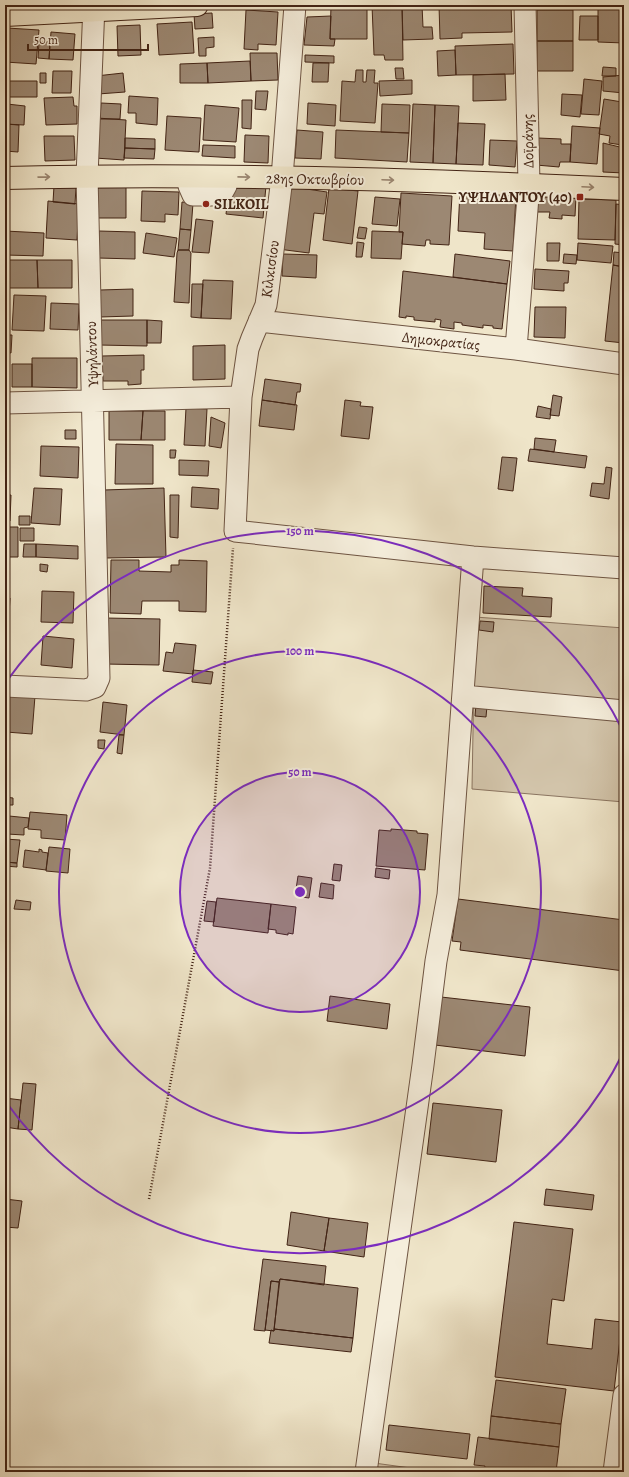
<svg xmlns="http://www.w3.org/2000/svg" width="629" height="1477" font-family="Alegreya,serif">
	<rect width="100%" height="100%" fill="#efe5c9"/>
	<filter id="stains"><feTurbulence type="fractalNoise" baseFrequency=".005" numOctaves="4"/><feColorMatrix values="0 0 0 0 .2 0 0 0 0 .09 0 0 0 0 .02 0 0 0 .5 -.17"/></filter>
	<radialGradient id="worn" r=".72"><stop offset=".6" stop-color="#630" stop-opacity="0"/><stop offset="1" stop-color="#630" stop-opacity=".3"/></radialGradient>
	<!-- green -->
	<path fill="#d2c4aa" stroke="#8a7460" d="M475 617 624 628V802L472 789Z
		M374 1463 440 1472H373Z"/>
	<!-- building -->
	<path fill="#9c8873" stroke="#432415" d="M372 5H402L403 60H385L384 55H374Z
		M402 5H422L423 27H432L433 39 403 40Z
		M439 5H511L512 32 462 33V38L440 39Z
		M598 5H624V43L598 42Z
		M331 6H367V39H330Z
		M246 10 278 12 276 45 258 44V50L244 49Z
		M537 10H573V41H537Z
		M212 13 213 28 195 29 194 14Z
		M331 16 330 39H335L334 46 304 45 307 17Z
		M580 16H598V40H579Z
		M192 22 194 53 159 55 157 24Z
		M140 25 141 55 118 56 117 26Z
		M7 28 39 30 36 64 5 62Z
		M51 32 75 34 73 60 49 59Z
		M214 37V47L206 48V56H199L198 38Z
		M537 41H573V71H537Z
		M39 42H50L49 59 38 58Z
		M513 44 514 74 456 75 455 46Z
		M455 50 456 75 438 76 437 51Z
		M250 53H277L278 80 251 81Z
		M305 55 334 56V63L305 62Z
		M250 61 251 81 208 83 207 63Z
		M207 63 208 83H180V64Z
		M313 63H329L328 82H312Z
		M603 67 616 68V76H602Z
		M395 68H403L404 79H396Z
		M356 70H363V82H366L367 70H375L374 83H378L375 123 340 121 342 81 355 82Z
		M53 71H72L71 93H52Z
		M40 73H46V83H40Z
		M123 73 125 92 98 94 96 76Z
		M505 74 506 100 473 101V75Z
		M624 75V93L603 91V77Z
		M584 79 602 81 599 115 581 114Z
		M412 80V94L380 96 379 81Z
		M5 81H37V97H5Z
		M256 91H268L266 110 255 109Z
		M562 94 582 95 580 117 561 115Z
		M129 96 158 98 157 125 136 123V113H128Z
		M73 97 74 106H77V124L46 125 44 98Z
		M604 99 622 102 621 109 624 110V139H623L622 145 609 143 610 136 599 134Z
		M242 100H252L251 129 242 128Z
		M101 103 121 104 120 119H100Z
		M308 103 336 105 335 126 307 124Z
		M7 104 25 106 24 125 5 124Z
		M382 104 410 105 409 133 381 132Z
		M413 104 435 105 433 163 410 162Z
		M205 105 239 108 236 142 203 140Z
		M435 105 459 106 456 164 433 163Z
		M167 116 201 118 199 152 165 150Z
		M97 118 126 120 124 160 95 158Z
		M458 123 485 124 483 165 456 164Z
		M5 124 19 125 18 152 5 151Z
		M572 126 600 128 597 164 570 162Z
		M297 130 323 132 321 159 295 158Z
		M336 130 409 133 407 162 335 158Z
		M245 135 269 136 268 163 244 162Z
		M44 136H74L75 160 45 161Z
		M125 138 155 139V149L125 148Z
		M538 138 561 139V144H571L570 162H560L559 167 536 165Z
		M490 140 517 141 515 167 489 165Z
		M603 143 624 148V173L603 172Z
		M203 145 235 146V158L202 156Z
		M125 148 155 149 154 159 124 158Z
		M95 181H126V218H94Z
		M230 182 266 186 263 218 226 214Z
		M54 186 76 187 75 204 53 202Z
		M286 186 327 192 324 214 314 213 309 253 278 249Z
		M329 188 358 191 352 244 323 240Z
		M142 191 179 192 178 215 165 214V222L141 221Z
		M460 191 516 195 513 251 484 249 485 233 458 231Z
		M401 193 452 196 449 245 430 244V240H426L425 246 402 244 403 232H399Z
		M536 194 576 196 575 216 562 215V219L549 218 550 212H536Z
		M375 197 400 199 397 226 372 224Z
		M579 199 616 200 615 240 578 239Z
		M48 201 79 204 77 240 46 238Z
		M182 202 193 203 191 230 180 229Z
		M616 204 624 205V245L615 244Z
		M196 219 213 221 209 253 192 252Z
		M359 227 367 228 365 239 357 238Z
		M180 229 191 230 189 250H178Z
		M5 231 44 233 43 256 5 255Z
		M99 231 135 232V259L98 258Z
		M372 231 403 232 401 259 371 258Z
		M146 233 177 238 174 257 143 253Z
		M357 242 364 243 362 257H356Z
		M547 243H560L559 261H547Z
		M578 243 613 246 611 263 577 260Z
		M178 250H189L191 253 189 303 174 302 177 253Z
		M614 252 624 253V267L613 265Z
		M283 254 317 255 316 278 282 276Z
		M455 254 510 261 507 284 453 277Z
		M564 254 577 255 576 264 563 263Z
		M5 260H37L38 288H5Z
		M37 260H72V288H38Z
		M613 265 624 267V343L605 341Z
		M535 269 569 271 568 283H564V291L534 289Z
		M403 271 507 284 502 329 493 328V326L483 325V328L462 325V323L454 322V329L440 327 441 320 435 319V322L414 320V317L406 316V318L399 317Z
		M203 280 233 281 231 319 201 318Z
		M192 284H203L201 318 191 317Z
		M133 289V316L100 317V290Z
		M14 295 46 296 44 331 12 330Z
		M51 303 79 304 78 330 50 329Z
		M535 307H566L565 338 534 337Z
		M100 320H147V346L99 345Z
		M147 320 162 321 161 343H147Z
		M5 323H7L6 335H12L11 353 5 352Z
		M225 345V379L193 380V346Z
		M144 355V370H141V384L128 385V381H103L102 356Z
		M32 358H77V388L32 387Z
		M12 364H32V387H12Z
		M265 379 301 384 300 392H297L295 405 262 400Z
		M553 395 562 397 559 416 550 415Z
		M262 400 297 405 294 430 259 426Z
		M345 400 361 402 360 406 373 407 369 439 341 436Z
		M538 406 551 409 550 419 536 417Z
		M186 408 207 409 205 446 184 445Z
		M109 411H143L141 440H109Z
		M143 411H165V440H141Z
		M211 417 225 423 221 448 209 446Z
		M65 430H76V439H65Z
		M535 438 556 440 554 452 534 449Z
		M116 444 153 445V484H115Z
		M41 446 79 447 78 478 40 476Z
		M530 449 587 456 585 468 528 461Z
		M170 450H176L175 458H170Z
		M502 457 517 458 513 491 498 489Z
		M179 460 209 461 208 476 179 475Z
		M606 467 612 468 609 499 590 496 592 483 604 484Z
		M192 487 219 489 218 509 191 507Z
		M34 488 62 489 60 525 31 523Z
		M164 488 166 557 105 558 104 490Z
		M5 495H11L10 521 5 520Z
		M170 495H179L178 538 170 537Z
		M19 516H30V525H19Z
		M5 527H18V557H5Z
		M20 528H34V541H20Z
		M24 544H36V557H23Z
		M36 544 78 546V559L36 557Z
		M111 560H139V571L171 572V565H179V560L207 561 206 612 179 611V601H142L141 614 110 613Z
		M40 564 48 565 47 572 40 571Z
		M484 586 523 588 522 596 552 598 551 617 483 613Z
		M42 591 74 592 73 623 41 622Z
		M5 597 10 598 9 615H5Z
		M105 618 160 619 159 665 104 664Z
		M5 619H7L9 663H5Z
		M480 621 494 622 493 632 479 630Z
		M43 636 74 639 72 668 41 665Z
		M175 643 196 645 193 674 163 671 166 652 173 653Z
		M193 670 213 672 211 684 192 682Z
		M5 695H8L7 719H5Z
		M8 695 35 696 32 734 6 732Z
		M103 702 127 705 124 735 100 732Z
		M476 704 487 706 486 717 475 716Z
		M119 735H124L122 754 117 753Z
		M98 740H105L104 749 98 748Z
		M5 797 13 798V805H5Z
		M30 812 67 815 65 840 41 838V830L28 829Z
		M9 816 29 818 28 827 24 828V835L7 834Z
		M391 829 417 831V833L428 834 425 870 376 866 379 830 391 831Z
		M5 839 20 840 17 863 5 862Z
		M49 847 70 849 68 873 46 871Z
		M39 849 42 850V852L48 853 46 870 23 867 25 850 39 852Z
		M5 862 17 863V867L5 866Z
		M334 864 342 865 340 881 332 880Z
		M376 868 390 870 389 879 375 877Z
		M298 876 312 878 309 898 295 896Z
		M321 883 334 885 333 899 319 897Z
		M217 898 271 904 268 933 213 926Z
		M458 899 624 920V971L460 950 461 942 452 941Z
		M16 900 31 902 30 910 14 909Z
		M207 901 216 902 214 922 204 921Z
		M271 904 296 907 293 934 288 933V935L276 933V930L268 929Z
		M330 996 390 1004 387 1029 327 1021Z
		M441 997 530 1007 525 1056 435 1045Z
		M23 1083 36 1084 32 1130 18 1129Z
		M5 1098 21 1100 18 1129 5 1127Z
		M433 1103 502 1110 496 1162 427 1154Z
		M546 1189 594 1195 592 1210 544 1205Z
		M5 1199 22 1201 18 1228 5 1227Z
		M291 1212 329 1218 324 1251 287 1245Z
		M329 1218 368 1223 364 1257 324 1251Z
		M514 1222 573 1229 564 1301 552 1299 547 1344 592 1349 595 1319 622 1322 614 1391 495 1377Z
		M263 1259 326 1266 324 1285 280 1279 279 1282 271 1281 265 1331 254 1330Z
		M280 1279 358 1288 353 1338 274 1329Z
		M271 1281 279 1282 274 1331 265 1330Z
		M274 1329 353 1338 351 1352 269 1343 271 1330 274 1331Z
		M496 1380 566 1389 561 1424 491 1416Z
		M491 1416 561 1424 559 1447 489 1439Z
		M389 1425 470 1434 467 1459 386 1450Z
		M478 1437 559 1447 556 1472H484L485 1466 474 1465Z"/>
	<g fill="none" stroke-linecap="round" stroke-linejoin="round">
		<defs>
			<path id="minor" d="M295 5 282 178 268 291 266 305 252 338 248 349 241 397 235 531 473 557 624 568
				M189 186 193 195H221L226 186
				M259 321 516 349 624 364
				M516 349 529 184 525 5
				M5 403 241 397
				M5 686 86 690 95 687 99 678 87 176 94 5
				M463 696 624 711
				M366 1472 423 1065 436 961 448 895 473 557
				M614 1472 624 1395"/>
			<path id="major" d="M5 15 197 5
				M5 178C211 173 418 179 624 189"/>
		</defs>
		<!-- minor casing -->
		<use href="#minor" stroke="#6e5442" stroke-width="23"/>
		<!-- major casing -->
		<use href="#major" stroke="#432415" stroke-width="24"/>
		<!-- path -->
		<path stroke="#432415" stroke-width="2.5" stroke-dasharray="1 2" stroke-linecap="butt" d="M149 1199 210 868 233 548"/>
		<!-- minor -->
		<use href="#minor" stroke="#f5eedc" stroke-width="21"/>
		<!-- major -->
		<use href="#major" stroke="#efe5c9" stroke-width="22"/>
	</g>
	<!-- one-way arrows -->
	<defs><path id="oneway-shaft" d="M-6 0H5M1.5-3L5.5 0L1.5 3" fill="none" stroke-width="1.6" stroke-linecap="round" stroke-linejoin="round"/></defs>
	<g stroke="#99846f">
		<use href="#oneway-shaft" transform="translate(44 177) rotate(-1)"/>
		<use href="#oneway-shaft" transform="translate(244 177) rotate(1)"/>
		<use href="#oneway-shaft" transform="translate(388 180) rotate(2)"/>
		<use href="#oneway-shaft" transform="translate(588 187) rotate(3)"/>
	</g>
	<!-- distance rings -->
	<circle cx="300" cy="892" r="120" fill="#7b2cbf" fill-opacity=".12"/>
	<g fill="none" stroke="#7b2cbf" stroke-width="2">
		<circle cx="300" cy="892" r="120"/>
		<circle cx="300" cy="892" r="241"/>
		<path d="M623 1053A361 361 0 0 1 6 1102M6 682A361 361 0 0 1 623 731"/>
	</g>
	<!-- markers -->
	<g fill="#8f2418" stroke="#f5eedc" stroke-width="1.5">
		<rect x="576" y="193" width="8" height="8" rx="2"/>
		<circle cx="206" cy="204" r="4"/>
	</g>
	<g text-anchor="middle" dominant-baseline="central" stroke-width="4" stroke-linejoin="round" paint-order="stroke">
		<!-- street labels -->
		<g font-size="15" fill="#432415" stroke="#f5eedc">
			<text transform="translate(528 141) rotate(-91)">Δοϊράνης</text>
			<text transform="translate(315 179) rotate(1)">28ης Οκτωβρίου</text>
			<text transform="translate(270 269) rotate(-82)">Κιλκισίου</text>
			<text transform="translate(441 341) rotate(6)">Δημοκρατίας</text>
			<text transform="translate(92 354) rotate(-92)">Υψηλάντου</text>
		</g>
		<!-- poi labels -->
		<g font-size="15" font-weight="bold" fill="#432415" stroke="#f5eedc" text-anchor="end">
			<text x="572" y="197">ΥΨΗΛΑΝΤΟΥ (40)</text>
			<text x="214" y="204" text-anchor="start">SILKOIL</text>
		</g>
	</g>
	<circle cx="300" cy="892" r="6" fill="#7b2cbf" stroke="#f5eedc" stroke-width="2"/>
	<g font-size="12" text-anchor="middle" font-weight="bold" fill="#7b2cbf" stroke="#f5eedc" stroke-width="4" stroke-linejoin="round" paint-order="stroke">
		<text x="300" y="535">150 m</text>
		<text x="300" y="655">100 m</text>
		<text x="300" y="776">50 m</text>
	</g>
	<!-- margin -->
	<rect width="629" height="1477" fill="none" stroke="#efe5c9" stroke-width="20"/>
	<rect x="6" y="6" width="617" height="1465" fill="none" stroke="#432415" stroke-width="2"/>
	<rect x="10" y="10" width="609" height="1457" fill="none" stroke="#432415"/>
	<!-- scale -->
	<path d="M28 44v6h120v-6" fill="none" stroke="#432415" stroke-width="2"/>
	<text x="34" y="44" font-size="12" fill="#432415" stroke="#f5eedc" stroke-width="3" paint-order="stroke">50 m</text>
	<rect width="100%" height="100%" filter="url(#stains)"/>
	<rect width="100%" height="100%" fill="url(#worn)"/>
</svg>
